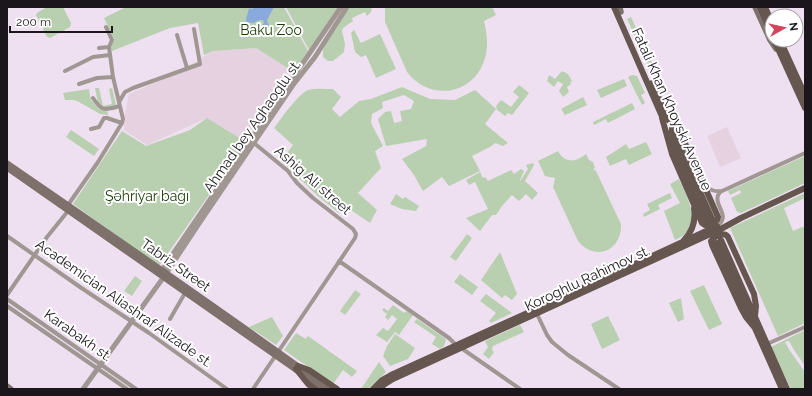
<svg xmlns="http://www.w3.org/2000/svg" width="812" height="396" font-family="Raleway,sans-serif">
	<rect width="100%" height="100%" fill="#efe0f1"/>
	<!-- education -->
	<path fill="#e5d1e0" d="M256 48 294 72 246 142 207 118 147 145 124 130 125 114 129 94 173 75 213 51Z
		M727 127 741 158 720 167 707 136Z"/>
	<!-- green -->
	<path fill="#b8cfb0" d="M47 7H63L71 23 70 27 50 38 47 37 36 15 37 13Z
		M126 7H284L308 51 294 72 256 48 213 51 204 55 198 23 170 28 112 51 111 48 114 39 104 18Z
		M286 7H338L309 50Z
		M350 7H372L371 12 367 16 365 12 352 18 353 21 343 28 342 31 345 44 344 52 333 61H328L323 57V50L330 34Z
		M385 7H492L496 15 484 21C487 34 489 47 484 61 472 96 429 101 407 72L385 22Z
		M631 17 665 90 661 92 627 19Z
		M354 30 361 43 380 34 396 69 376 78 366 55 361 57 355 52 351 33Z
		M562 71 568 74 572 81 570 82 571 84 567 87 569 92 563 97 559 91 563 84 558 81 554 87 547 81 549 75 555 79Z
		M632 75 637 76 645 93 641 95 645 103 642 105 628 77Z
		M624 79 627 86 601 98 597 90Z
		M519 85 529 93 512 115 508 113 505 116 496 109 485 124 508 143 503 146 495 143 490 147 472 156 480 171 449 186 442 177 423 191 414 175 402 159 426 146 427 139 386 146 378 119 385 112 391 111 394 123 402 121 400 111 411 109 414 101 404 95 382 102 383 108 372 114 371 123 383 146 375 151 381 168 358 193 377 210 370 223 345 206 339 213 319 197 281 161 293 145 274 128C281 119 298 94 308 90 315 88 325 89 333 89L341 97 332 109 340 117 359 101 371 99 402 87 430 99 455 100 475 90 496 109 497 108 496 106 501 100 511 107 519 97 513 92Z
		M95 88H99L103 106 112 104 109 89 112 88 116 105 107 108 108 115 100 114 79 102 74 100H65L63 93 89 89 91 100 99 109 100 106 98 103Z
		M583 97 587 105 565 115 561 109Z
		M632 103 635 109 608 123 606 119 594 125 593 122Z
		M207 118 246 142 159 266 73 204 122 131 146 146 190 130Z
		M71 130 99 149 94 156 66 137Z
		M646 142 652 154 629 165 626 159 610 166 606 157 626 144 629 149Z
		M558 151C564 163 576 163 586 154L589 160 593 162 595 168 593 169 596 171 621 224C622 251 595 262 578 241L553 187 555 178 545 176 538 161Z
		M805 156V183L741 213 737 212 731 198 741 193 740 190 730 195 728 191Z
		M533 163 534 165 525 181 538 193 532 200 526 194 519 201 512 195 502 206 496 215H492L480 231 466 218 488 209 475 182 469 185 466 180 480 172 483 178 485 177 488 181 511 170 514 174 521 169 524 171 520 180V181L528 169 526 165Z
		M679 179C686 195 700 218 686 233 683 236 679 238 675 240L664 211 680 203 670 184Z
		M670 193 672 198 658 205 660 209 644 217 643 214 650 210 647 204Z
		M805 193V198L784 208 793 231 802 227H805V323L778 336 730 228Z
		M396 194 403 199 405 197 419 206 416 211 402 209 390 204Z
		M467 234 472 238 456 261 450 257Z
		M500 252 517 294 512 300 505 295 502 298 481 280Z
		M460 274 478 287 472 295 454 282Z
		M135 276 142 281 132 296 124 291Z
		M704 285 722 324 709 330 690 291Z
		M355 290 361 294 345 315 340 311Z
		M486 294 512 313 491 323 489 321 496 313 480 301Z
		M681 298 684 319 678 322 669 303Z
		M393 305 404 313 407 311 413 315 399 335 395 332 387 342 376 335 383 328 388 331 397 319 392 315 388 320 385 317 387 314 382 310 384 308 388 311Z
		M608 316 620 340 602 349 591 324Z
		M272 317 283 336 276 345 249 327Z
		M417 319 446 339 444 346 440 349 432 344 436 337 414 322Z
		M520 325 524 332 493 346 492 350 494 352 489 359 483 354 488 347 485 341Z
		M805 330V366L794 350 789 341 785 342 790 351 805 372V389H791L771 347Z
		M296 333 306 339 308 336 357 371 352 377 343 370 333 384 284 350Z
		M395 334 415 348 408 359 390 366 383 356 387 346Z
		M379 362 386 372 368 389H361Z"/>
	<!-- water -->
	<path fill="#8aaadd" d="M258 7H274L267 20 269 27 266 29H262V26L264 23 263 20H260L253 23 246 22C246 17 248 13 249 8L251 9Z"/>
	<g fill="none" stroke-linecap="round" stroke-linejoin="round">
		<!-- minor -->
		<path stroke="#a09793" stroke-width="4" d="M177 35 187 68
			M99 48 109 47
			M65 71 93 57 110 55
			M79 84 97 78 113 77
			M93 98C102 112 105 110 120 106
			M119 102 125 92 133 88 200 64 194 29
			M91 129 99 127 104 118H107L122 123
			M705 185C710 190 714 192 722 191
			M68 205 98 162 122 123 123 119 113 77 109 47 112 40 106 27
			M717 226C733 215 710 204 720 192L805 153
			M7 236 80 287 149 333 227 389
			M339 261 449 338 456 345
			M7 295 47 237 68 211
			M7 299 136 389
			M7 306 127 389
			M537 314 547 335 552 342 568 355 619 389
			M170 319 185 293
			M767 344 805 327
			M462 348 464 350 520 389
			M253 389 355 238 356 234 353 229 313 198 297 183 288 171 254 143"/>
		<!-- tertiary -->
		<path stroke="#a09793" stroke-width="5" d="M163 273 162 270 341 7
			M83 389 163 278 200 222 293 85 315 57 347 7"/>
		<!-- secondary -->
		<path stroke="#7e716b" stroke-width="5.5" d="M620 7 621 12
			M755 7 770 40 776 49
			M7 163C115 237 224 312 330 389
			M7 168 323 389
			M7 386 11 389"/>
		<!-- primary -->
		<path stroke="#65564f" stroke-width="6" d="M614 7 664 121
			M760 7 772 35
			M765 7 772 23
			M774 40 805 108
			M780 40 805 95
			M652 83 668 118
			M662 118 672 154 702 223 705 225 717 220 718 217 688 149 680 135 666 116
			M672 129 712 219
			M669 133 707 221
			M684 240C693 231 696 221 694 208
			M721 240 787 389
			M717 243 782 389
			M755 328 746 317 741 308 712 245 711 241C715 236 724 231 728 237L754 294 756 306 755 316
			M298 366 309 370 337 389
			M296 369 308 384 315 389
			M373 389 382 380 391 375 622 270 717 226
			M379 389 385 384 393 379 682 247 719 230 741 218 805 188"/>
	</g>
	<g text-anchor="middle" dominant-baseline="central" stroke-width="4" stroke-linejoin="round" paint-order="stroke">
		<!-- park labels -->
		<g font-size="14" fill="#193c05" stroke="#fff">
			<text x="271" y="30">Baku Zoo</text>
			<text x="147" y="196">Şəhriyar bağı</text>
		</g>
		<!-- street labels -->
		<g font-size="14" fill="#1b161c" stroke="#fff">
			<text transform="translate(672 109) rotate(66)">Fatali Khan Khoyski Avenue</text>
			<text transform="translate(252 126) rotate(-55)">Ahmad bey Aghaoglu st.</text>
			<text transform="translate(313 180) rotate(41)">Ashig Ali street</text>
			<text transform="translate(176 265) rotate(35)">Tabriz Street</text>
			<text transform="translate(587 278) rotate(-25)">Koroghlu Rahimov st.</text>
			<text transform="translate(124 303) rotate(35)">Academician Aliashraf Alizade st.</text>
			<text transform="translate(78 335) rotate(35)">Karabakh st.</text>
		</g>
	</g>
	<!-- border -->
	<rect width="812" height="396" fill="none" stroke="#1b161c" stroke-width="16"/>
	<!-- north arrow -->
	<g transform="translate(784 28) rotate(82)"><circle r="19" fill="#ffffff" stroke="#a4a2a4"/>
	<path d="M0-3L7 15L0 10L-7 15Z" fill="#d4445b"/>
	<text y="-6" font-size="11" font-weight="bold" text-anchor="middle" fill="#1b161c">N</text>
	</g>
	<!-- scale -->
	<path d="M10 26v6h102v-6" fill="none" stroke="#1b161c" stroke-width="2"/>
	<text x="16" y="26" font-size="12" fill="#1b161c" stroke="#ffffff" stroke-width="3" paint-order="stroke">200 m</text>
</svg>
